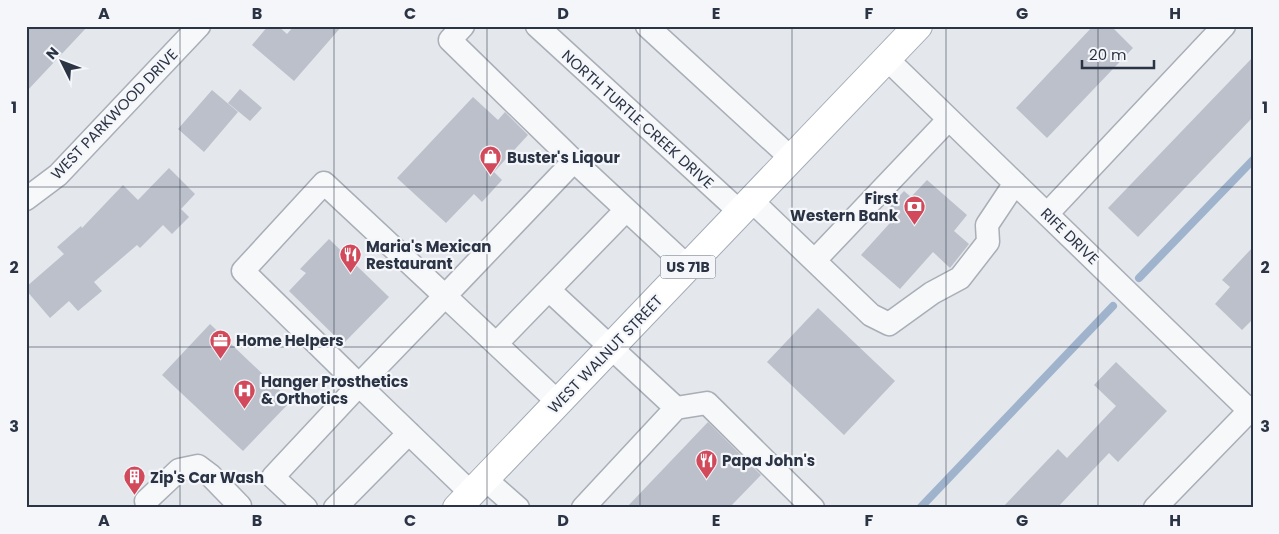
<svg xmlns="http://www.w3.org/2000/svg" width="1279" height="534" font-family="Poppins,sans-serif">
	<rect width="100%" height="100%" fill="#e4e7ec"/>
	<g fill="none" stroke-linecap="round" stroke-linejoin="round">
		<!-- stream -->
		<path stroke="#9fb4cc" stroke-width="8" d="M1139 278 1253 160
			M920 508 1113 306"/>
	</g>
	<!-- building -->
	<path fill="#bbc0ca" d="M26 26H88L26 92Z
		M268 26H278L287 34 294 26H342L294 81 252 45Z
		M1093 26H1111L1133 48 1047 138 1016 108Z
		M1253 57V117L1138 237 1108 208Z
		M240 89 262 108 250 121 228 103Z
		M212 90 238 112 204 152 178 129Z
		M473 97 498 120 505 112 528 135 494 172 502 180 482 202 474 194 446 223 397 178Z
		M169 168 195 194 181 209 189 217 172 234 163 225 140 248 137 245 94 282 102 291 78 311 69 301 50 318 26 290V287L64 254 57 247 81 226 82 228 123 185 138 200Z
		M927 180 967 215 954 231 969 244 950 268 933 252 900 289 861 255 899 213 890 206 904 191 911 197Z
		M329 239 389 297 343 344 289 291 306 273 300 269Z
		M1253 247V319L1242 330 1215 304 1230 287 1222 280Z
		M818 308 895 381 844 435 767 362Z
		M210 324 291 401 243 451 162 375Z
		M1116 362 1167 411 1118 462 1109 453 1057 508H1002L1058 449 1067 458 1116 406 1094 385Z
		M708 422 761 475 729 508H626Z"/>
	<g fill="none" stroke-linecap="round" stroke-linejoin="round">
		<defs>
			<path id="minor" d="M463 26 450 40 574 161
				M537 26 740 212
				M647 26 791 158
				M887 59 1253 414
				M26 199 58 175 199 26
				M751 200 871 315 889 324 932 293 960 278 988 242 987 225 1015 183
				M1047 214 1224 26
				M815 260 949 119
				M549 290 676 408 707 403 813 508
				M497 343 626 210
				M485 479 518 508
				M471 493 359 385 445 296 558 402
				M146 501 179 470 198 466 210 475 240 506
				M306 508 273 477 359 385 243 271 324 183 445 296 574 161 688 267
				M335 508 409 433
				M583 508 676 408
				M1155 508 1253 407"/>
			<path id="major" d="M457 508 918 26"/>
		</defs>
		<!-- minor casing -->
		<use href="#minor" stroke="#a9aeb7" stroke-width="25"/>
		<!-- major casing -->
		<use href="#major" stroke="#a3abb8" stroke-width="30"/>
		<!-- minor -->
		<use href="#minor" stroke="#f7f8fa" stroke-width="22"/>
		<!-- major -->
		<use href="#major" stroke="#fff" stroke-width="28"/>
	</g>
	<!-- grid -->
	<path fill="none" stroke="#2b3445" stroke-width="1" stroke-opacity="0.55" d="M180 26V508M334 26V508M487 26V508M640 26V508M792 26V508M946 26V508M1098 26V508M26 187H1253M26 347H1253"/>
	<!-- icons -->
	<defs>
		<symbol id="shop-pin" viewBox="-11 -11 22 30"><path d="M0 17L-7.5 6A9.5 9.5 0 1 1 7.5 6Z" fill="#d1495b" stroke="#f4f6f9"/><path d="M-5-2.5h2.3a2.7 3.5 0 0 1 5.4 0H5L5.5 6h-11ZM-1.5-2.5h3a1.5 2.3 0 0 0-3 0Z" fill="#fff"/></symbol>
		<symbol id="bank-pin" viewBox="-11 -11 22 30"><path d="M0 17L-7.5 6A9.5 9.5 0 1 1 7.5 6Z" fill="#d1495b" stroke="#f4f6f9"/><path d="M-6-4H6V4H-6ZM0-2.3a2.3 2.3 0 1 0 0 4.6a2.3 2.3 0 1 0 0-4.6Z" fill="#fff"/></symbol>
		<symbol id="restaurant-pin" viewBox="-11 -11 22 30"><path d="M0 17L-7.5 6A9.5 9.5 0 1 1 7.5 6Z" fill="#d1495b" stroke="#f4f6f9"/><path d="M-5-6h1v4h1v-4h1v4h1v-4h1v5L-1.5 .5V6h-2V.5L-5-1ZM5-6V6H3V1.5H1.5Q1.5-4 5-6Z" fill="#fff"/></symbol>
		<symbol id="office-pin" viewBox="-11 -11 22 30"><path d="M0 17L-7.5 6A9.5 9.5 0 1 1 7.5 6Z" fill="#d1495b" stroke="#f4f6f9"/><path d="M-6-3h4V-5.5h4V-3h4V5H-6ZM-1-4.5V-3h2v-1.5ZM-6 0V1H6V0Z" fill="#fff"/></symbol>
		<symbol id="hospital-pin" viewBox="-11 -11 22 30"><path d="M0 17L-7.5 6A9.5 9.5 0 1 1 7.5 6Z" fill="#d1495b" stroke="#f4f6f9"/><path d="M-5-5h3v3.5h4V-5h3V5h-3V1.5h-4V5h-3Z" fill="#fff"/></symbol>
		<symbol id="building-pin" viewBox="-11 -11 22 30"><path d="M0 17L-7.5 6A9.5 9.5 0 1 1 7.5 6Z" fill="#d1495b" stroke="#f4f6f9"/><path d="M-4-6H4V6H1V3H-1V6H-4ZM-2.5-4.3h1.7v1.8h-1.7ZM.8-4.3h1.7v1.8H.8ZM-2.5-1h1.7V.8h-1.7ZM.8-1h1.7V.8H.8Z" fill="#fff"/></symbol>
	</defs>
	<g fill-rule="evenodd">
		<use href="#shop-pin" x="478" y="144" width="25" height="34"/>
		<use href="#bank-pin" x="902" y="194" width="25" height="34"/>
		<use href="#restaurant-pin" x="338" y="242" width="25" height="34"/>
		<use href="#office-pin" x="208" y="328" width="25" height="34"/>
		<use href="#hospital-pin" x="232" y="378" width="25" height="34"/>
		<use href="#restaurant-pin" x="694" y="448" width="25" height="34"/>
		<use href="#building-pin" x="122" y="464" width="25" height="34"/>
	</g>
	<g text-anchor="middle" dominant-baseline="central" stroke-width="4.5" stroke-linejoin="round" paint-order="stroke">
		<!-- shield labels -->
		<rect fill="#f4f6f9" stroke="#676e7b" stroke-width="1" x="660.5" y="255.5" width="55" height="23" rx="4"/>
		<g font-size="14" font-weight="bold" fill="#2b3445">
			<text x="688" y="267">US 71B</text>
		</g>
		<!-- street labels -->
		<g font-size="15" fill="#2b3445" stroke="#f4f6f9">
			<text transform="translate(114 114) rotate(-46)">WEST PARKWOOD DRIVE</text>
			<text transform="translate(638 119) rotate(42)">NORTH TURTLE CREEK DRIVE</text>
			<text transform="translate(1070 236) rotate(44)">RIFE DRIVE</text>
			<text transform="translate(605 354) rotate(-46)">WEST WALNUT STREET</text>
		</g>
		<!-- poi labels -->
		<g font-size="15" font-weight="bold" fill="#2b3445" stroke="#f4f6f9" text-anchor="start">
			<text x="507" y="157">Buster's Liqour</text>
			<text x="898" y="198" text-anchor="end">First<tspan x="898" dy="17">Western Bank</tspan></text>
			<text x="366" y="246">Maria's Mexican<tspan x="366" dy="17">Restaurant</tspan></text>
			<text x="236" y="340">Home Helpers</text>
			<text x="261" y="381">Hanger Prosthetics<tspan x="261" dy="17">&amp; Orthotics</tspan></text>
			<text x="722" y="460">Papa John's</text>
			<text x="150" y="477">Zip's Car Wash</text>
		</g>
	</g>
	<!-- border -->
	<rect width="1279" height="534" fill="none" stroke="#f4f6f9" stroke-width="55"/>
	<!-- north arrow -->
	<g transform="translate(62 62) rotate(312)" stroke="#f4f6f9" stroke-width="4" paint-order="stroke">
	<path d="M0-4L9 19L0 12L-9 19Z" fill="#2b3445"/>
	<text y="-8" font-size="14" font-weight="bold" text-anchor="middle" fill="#2b3445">N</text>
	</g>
	<!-- scale -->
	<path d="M1082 60v8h72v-8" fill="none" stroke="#2b3445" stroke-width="2.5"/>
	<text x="1089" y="60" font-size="15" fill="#2b3445" stroke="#f4f6f9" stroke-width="4" paint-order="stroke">20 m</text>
	<rect x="28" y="28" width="1224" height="478" fill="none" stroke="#2b3445" stroke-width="2"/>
	<g font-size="16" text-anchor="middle" font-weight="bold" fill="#2b3445">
		<text x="104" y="19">A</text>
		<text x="257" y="19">B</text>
		<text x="410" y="19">C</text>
		<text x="563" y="19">D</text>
		<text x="716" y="19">E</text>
		<text x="869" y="19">F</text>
		<text x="1022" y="19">G</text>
		<text x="1175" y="19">H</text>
		<text x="14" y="113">1</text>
		<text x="1265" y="113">1</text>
		<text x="14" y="273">2</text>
		<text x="1265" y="273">2</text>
		<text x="14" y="432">3</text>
		<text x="1265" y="432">3</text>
		<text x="104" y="526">A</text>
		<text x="257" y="526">B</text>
		<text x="410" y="526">C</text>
		<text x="563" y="526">D</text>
		<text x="716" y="526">E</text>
		<text x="869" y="526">F</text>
		<text x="1022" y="526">G</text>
		<text x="1175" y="526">H</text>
	</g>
</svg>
